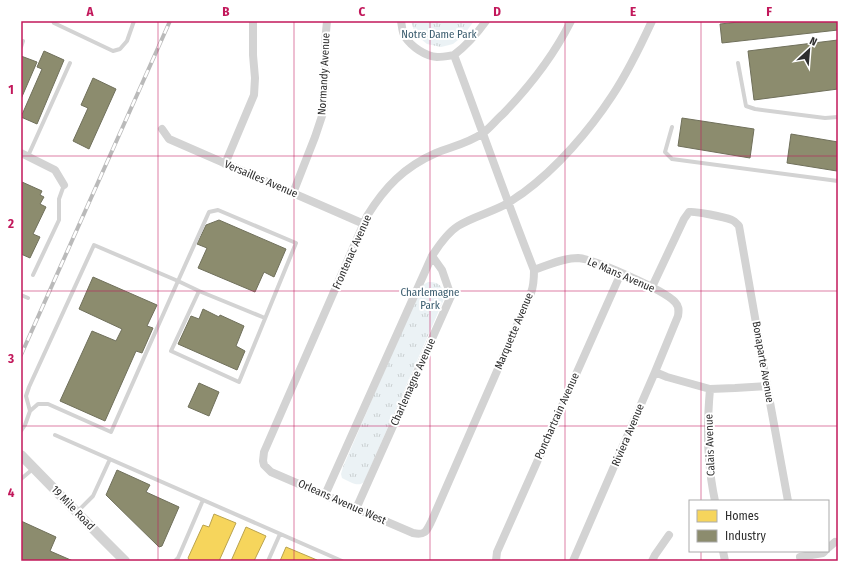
<svg xmlns="http://www.w3.org/2000/svg" width="859" height="582" font-family="'Fira Sans Condensed',sans-serif">
	<defs>
		<pattern id="grass-tufts" width="24" height="20" patternUnits="userSpaceOnUse"><rect width="24" height="20" fill="#ebf2f5"/><path d="M3 7l-1-3M5 7V3M7 7l1-3M15 17l-1-3M17 17v-4M19 17l1-3" fill="none" stroke="#cad0d2"/></pattern>
	</defs>
	<rect width="100%" height="100%" fill="#fff"/>
	<!-- grass -->
	<path fill="url(#grass-tufts)" d="M411 21H474L463 36 453 44 441 47 427 44 415 34Z
		M428 282C439 281 445 288 444 299L364 482C358 488 349 481 342 478L341 474 343 467 421 286Z"/>
	<!-- homes -->
	<path fill="#f6d55c" stroke="#baa34e" d="M214 514 236 523 219 561H190L188 558 203 525 209 527Z
		M246 527 266 536 254 561H231Z
		M286 547 317 560 316 561H280Z"/>
	<!-- industry -->
	<path fill="#8c8c6e" stroke="#70705b" d="M748 21H838V30L722 43 720 24Z
		M838 40V73H837L838 89 754 100 748 51Z
		M44 51 64 60 37 124 21 117 42 69 37 67Z
		M21 56 37 62 21 99Z
		M93 78 116 89 89 149 73 141 88 108 81 105Z
		M682 118 754 129 750 158 678 146Z
		M791 134 838 142V164L837 171 787 163Z
		M22 182 42 191 40 195 44 197 40 204 46 207 33 234 40 237 30 258 21 254Z
		M219 220 286 249 274 277 264 272 255 292 198 268 207 248 197 244 206 225Z
		M93 277 157 305 147 326 153 328 142 353 136 351 105 421 60 401 92 331 116 341 122 329 79 309Z
		M203 309 219 317 220 315 244 326 236 346 245 351 237 370 178 344 191 316 199 319Z
		M199 383 219 392 209 416 188 407Z
		M117 470 150 485 146 492 179 507 162 546 159 547 106 495Z
		M21 521 56 537 50 551 73 561H21Z"/>
	<g fill="none" stroke-linecap="round" stroke-linejoin="round">
		<!-- service -->
		<path stroke="#d3d3d3" stroke-width="4" d="M53 21 54 23 113 51 120 49 127 41 134 21
			M21 47 23 41
			M738 63 746 106 755 109 825 118 838 117
			M672 127 665 152 672 159 838 181
			M28 156 70 63
			M218 210 296 243 239 382 171 351 199 291 178 281 209 212Z
			M33 275 59 220V199L64 185
			M199 291 265 318
			M21 295 28 298
			M21 431 25 425 30 411 26 396 29 387 94 245 178 281 111 432 48 404H38L30 411
			M55 435 342 561
			M21 479 34 468
			M77 512 93 496 110 459
			M175 561 178 558 203 500
			M268 561 280 534"/>
		<!-- minor -->
		<path stroke="#d3d3d3" stroke-width="8" d="M401 21C402 26 402 32 405 37 412 47 425 56 437 57 443 57 448 56 454 55
			M454 55C481 127 506 199 534 270 534 278 534 285 531 293L432 520C427 530 426 536 413 533L271 472 264 465 263 461 264 452 367 216C385 187 404 167 436 153 451 147 469 143 483 133 490 128 496 120 503 114 531 85 553 57 571 21
			M454 55C467 45 476 35 486 21
			M162 129 169 139 364 224
			M21 153 55 170 64 185
			M225 164 254 95 255 78 253 55V21
			M293 193 315 137 323 113 325 77V43L327 21
			M534 270C548 265 563 258 578 258 594 259 664 290 675 302 679 306 679 310 678 316L655 372 573 561
			M652 287 684 219 689 212C696 211 724 217 732 220 735 221 737 224 739 226L767 386 788 501
			M655 372 667 377 710 389 735 388 767 386
			M710 389C708 412 707 435 709 458 710 472 712 487 715 501
			M325 495 432 256C439 245 447 233 458 226 474 216 493 212 508 203 513 200 518 196 523 193 557 168 589 131 612 96 628 72 640 47 652 21
			M356 509 451 296 442 270 432 256
			M828 548 835 542
			M723 551 725 561
			M800 557 823 553 825 551
			M496 561 497 552 621 273
			M652 561 655 555 669 535"/>
		<!-- tertiary -->
		<path stroke="#d3d3d3" stroke-width="10" d="M21 455 101 537 125 561"/>
		<defs>
			<path id="rail" d="M21 355 170 21"/>
		</defs>
		<!-- rail casing -->
		<use href="#rail" stroke="#bababa" stroke-width="4"/>
		<!-- rail -->
		<use href="#rail" stroke="#fff" stroke-width="2.5" stroke-dasharray="8" stroke-linecap="butt"/>
	</g>
	<!-- grid -->
	<path fill="none" stroke="#c2185b" stroke-width="1" stroke-opacity="0.55" d="M158 21V561M294 21V561M430 21V561M565 21V561M701 21V501M21 156H838M21 291H838M21 426H838M701 551V561"/>
	<g text-anchor="middle" dominant-baseline="central" stroke-width="4" stroke-linejoin="round" paint-order="stroke">
		<!-- park labels -->
		<g font-size="11" fill="#395b6d" stroke="#fff">
			<text x="439" y="34">Notre Dame Park</text>
			<text x="430" y="292">Charlemagne<tspan x="430" dy="13">Park</tspan></text>
		</g>
		<!-- street labels -->
		<g font-size="11" fill="#2e2e2e" stroke="#fff">
			<text transform="translate(324 74) rotate(-87)">Normandy Avenue</text>
			<text transform="translate(261 179) rotate(23)">Versailles Avenue</text>
			<text transform="translate(352 252) rotate(-66)">Frontenac Avenue</text>
			<text transform="translate(621 275) rotate(23)">Le Mans Avenue</text>
			<text transform="translate(514 331) rotate(-67)">Marquette Avenue</text>
			<text transform="translate(763 362) rotate(80)">Bonaparte Avenue</text>
			<text transform="translate(413 382) rotate(-66)">Charlemagne Avenue</text>
			<text transform="translate(557 416) rotate(-66)">Ponchartrain Avenue</text>
			<text transform="translate(628 435) rotate(-67)">Riviera Avenue</text>
			<text transform="translate(710 445) rotate(-92)">Calais Avenue</text>
			<text transform="translate(342 502) rotate(24)">Orleans Avenue West</text>
			<text transform="translate(73 508) rotate(46)">19 Mile Road</text>
		</g>
	</g>
	<!-- border -->
	<rect width="859" height="582" fill="none" stroke="#ffffff" stroke-width="44"/>
	<!-- legend -->
	<rect x="689" y="500" width="140" height="52" fill="#ffffff" stroke="#ababab"/>
	<rect x="697" y="510" width="20" height="12" fill="#f6d55c" stroke="#ababab"/>
	<text x="725" y="520" font-size="12" fill="#2e2e2e">Homes</text>
	<rect x="697" y="530" width="20" height="12" fill="#8c8c6e" stroke="#ababab"/>
	<text x="725" y="540" font-size="12" fill="#2e2e2e">Industry</text>
	<!-- north arrow -->
	<g transform="translate(809 50) rotate(26)" stroke="#ffffff" stroke-width="3" paint-order="stroke">
	<path d="M0-3L7 15L0 10L-7 15Z" fill="#2e2e2e"/>
	<text y="-6" font-size="11" font-weight="bold" text-anchor="middle" fill="#2e2e2e">N</text>
	</g>
	<rect x="22" y="22" width="815" height="538" fill="none" stroke="#c2185b" stroke-width="1.5"/>
	<g font-size="13" text-anchor="middle" font-weight="bold" fill="#c2185b">
		<text x="90" y="16">A</text>
		<text x="226" y="16">B</text>
		<text x="362" y="16">C</text>
		<text x="497" y="16">D</text>
		<text x="633" y="16">E</text>
		<text x="769" y="16">F</text>
		<text x="11" y="94">1</text>
		<text x="11" y="228">2</text>
		<text x="11" y="363">3</text>
		<text x="11" y="497">4</text>
	</g>
</svg>
